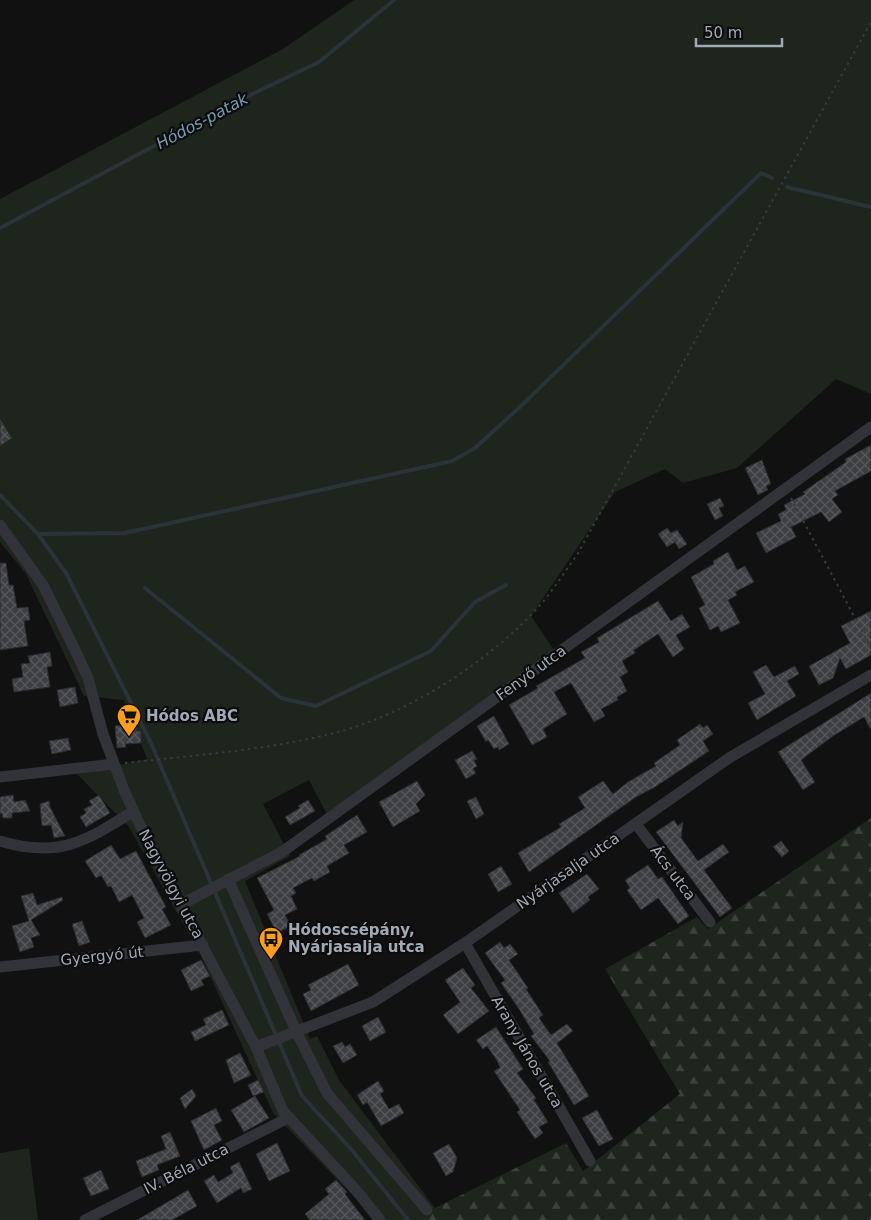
<svg xmlns="http://www.w3.org/2000/svg" width="871" height="1220" font-family="'DejaVu Sans',sans-serif">
	<defs>
		<pattern id="forest-firs" width="22" height="20" patternUnits="userSpaceOnUse" patternTransform="scale(1.25)"><rect width="22" height="20" fill="#1d251d"/><path d="M5 1l3.5 6h-7zM16 11l3.5 6h-7z" fill="#3b423b"/></pattern>
		<pattern id="building-cross-hatch" width="8" height="8" patternUnits="userSpaceOnUse" patternTransform="scale(1.25)"><rect width="8" height="8" fill="#3d3f42"/><path d="M0 0l8 8M0 8l8-8" fill="none" stroke="#56585b"/></pattern>
	</defs>
	<rect width="100%" height="100%" fill="#111112"/>
	<!-- green -->
	<path fill="#1d251d" d="M354 0H871V394L836 379 737 468 683 483 665 469 615 492 531 616 560 659 331 822 309 780 263 804 290 856 245 881 310 1039 317 1036 339 1080 435 1208 411 1220H372L358 1201 273 1113 200 954 129 827 77 774 147 759 124 700 84 696 26 574 0 542V199L283 49Z
		M29 1148 38 1220H0V1153Z"/>
	<!-- forest -->
	<path fill="url(#forest-firs)" d="M871 818V1220H411L566 1143 583 1171 680 1094 605 969 697 917 708 929Z"/>
	<g fill="none" stroke-linecap="round" stroke-linejoin="round">
		<!-- stream -->
		<path stroke="#293338" stroke-width="4" d="M787 187 871 207
			M0 228 246 97 319 62 394 0
			M0 495 38 534 66 573 151 743 302 1096 351 1149 408 1220
			M38 534 125 533 452 461 475 448 521 406 761 173 772 178
			M145 588 281 698 316 706 431 651 475 602 506 585"/>
	</g>
	<!-- building -->
	<path fill="url(#building-cross-hatch)" stroke="#2b2b2e" d="M0 419 12 438 0 446Z
		M871 445V471L835 491 838 495 832 499 842 512 829 522 821 512 791 527 796 537 766 553 756 533 781 521 778 514 786 510 784 505 805 494 803 492 846 462 845 459Z
		M762 460 771 484 766 486 768 490 758 495 745 468Z
		M720 498 724 506 719 508 723 516 715 520 707 504Z
		M667 528 671 533 677 530 687 544 679 549 675 542 667 547 658 534Z
		M728 552 737 570 745 566 754 582 735 592 737 595 728 600 740 623 721 632 718 626 710 630 699 608 705 605 691 577 714 564 713 561Z
		M0 563H6L9 585H13L17 608 28 607 30 620 24 621 28 646 0 650Z
		M658 601 671 621 682 614 690 627 676 635 684 649 673 657 658 634 634 650 635 653 622 661 628 672 620 677 627 691 617 697 618 700 601 709 605 716 594 722 571 683 554 692 567 714 543 729 547 737 532 745 509 705 538 688 536 686 585 658 581 652 599 642 597 638Z
		M871 611V655L846 669 840 658 833 678 819 685 809 666 850 643 841 626Z
		M50 652 52 666 47 667 50 687 14 692 12 679 23 677 21 664 30 663 28 656Z
		M766 665 774 677 795 666 799 674 787 681 796 696 757 720 748 703 765 694 753 672Z
		M75 687 78 703 60 707 57 690Z
		M871 693V730L864 717 833 736 801 760 815 782 803 790 778 752Z
		M494 716 509 744 499 750 498 747 494 749 488 740 486 742 477 726Z
		M137 724V731H141V743L125 744 126 747 117 748 115 726Z
		M700 724 703 728 707 725 713 734 703 741 709 751 655 787 636 797 529 872 518 853 561 827 559 824 585 808 578 797 603 781 613 794 628 782 656 766 654 763 680 745 677 740Z
		M68 738 71 750 52 754 49 741Z
		M472 751 477 759 474 760 477 766 473 769 476 773 466 779 455 760Z
		M417 781 425 795 416 804 420 811 393 827 379 802Z
		M13 795 14 802 25 800 30 811 12 813V818H3L2 813 0 814V797Z
		M99 795 110 813 86 827 80 817 86 813 84 809 92 805 89 801Z
		M476 797 484 814 476 819 467 801Z
		M308 800 315 811 290 825 285 817 300 808 298 806Z
		M49 801 50 807 65 836 54 838 51 825 42 826 40 804Z
		M357 815 367 832 344 845 349 853 327 866 330 872 314 881 312 878 293 888 296 893 291 896 297 909 285 915 291 926 277 933 267 914 274 910 257 878 300 856 299 855 327 839 325 836Z
		M674 820 678 826 683 822 681 838 698 861 723 844 729 852 704 870 732 908 720 917 656 832Z
		M781 841 789 851 782 857 773 847Z
		M111 845 120 859 136 851 166 907 162 909 171 925 145 938 137 922 144 918 132 895 119 902 111 886 108 887 101 875 96 878 85 861Z
		M648 865 658 879 662 877 689 916 678 924 658 898 641 910 627 890 630 888 625 880Z
		M501 866 512 884 498 892 488 874Z
		M587 874 599 889 588 897 590 900 573 913 559 893Z
		M33 893 37 905 62 897 63 900 31 920 40 935 31 938 34 947 20 952 12 926 29 921 21 896Z
		M82 921 90 942 79 946 72 924Z
		M500 942 504 948 510 944 518 954 509 960 528 988 526 989 543 1015 539 1018 551 1035 567 1024 573 1031 557 1043 589 1096 574 1105 548 1062 550 1061 531 1036 534 1034 519 1009 501 983 505 980 485 953Z
		M201 960 210 976 201 980 204 985 191 991 181 970Z
		M348 964 359 985 311 1011 303 994 311 990 308 985Z
		M463 968 475 985 471 988 489 1011 458 1034 443 1015 460 1002 445 980Z
		M222 1010 229 1025 195 1041 191 1032 206 1025 203 1019Z
		M378 1017 386 1032 370 1041 362 1026Z
		M496 1027 523 1069 517 1073 536 1098 534 1100 548 1122 539 1127 543 1133 535 1139 517 1112 520 1110 494 1071 500 1068 498 1062 487 1046 483 1049 476 1040Z
		M342 1042 345 1047 350 1044 357 1055 343 1063 333 1046Z
		M240 1053 251 1075 234 1083 226 1060Z
		M258 1080 264 1092 253 1096 248 1085Z
		M378 1081 384 1091 380 1094 389 1109 399 1104 404 1113 381 1126 367 1102 363 1105 357 1095Z
		M192 1089 196 1096 185 1109 180 1098Z
		M255 1096 269 1118 244 1132 231 1110Z
		M216 1108 222 1121 214 1125 222 1140 204 1150 191 1121Z
		M597 1110 613 1139 599 1146 582 1118Z
		M170 1132 180 1156 157 1165 159 1170 142 1177 136 1161 166 1149 161 1136Z
		M277 1143 290 1171 269 1181 256 1154Z
		M449 1144 457 1158 453 1172 446 1176 433 1153Z
		M239 1162 252 1189 243 1193 241 1188 217 1203 204 1181 214 1175 218 1182 233 1173 230 1167Z
		M101 1170 109 1189 91 1196 83 1178Z
		M336 1180 347 1192 345 1194 365 1220H310L305 1214 329 1194 325 1189Z
		M188 1190 197 1206 172 1220H137Z"/>
	<g fill="none" stroke-linecap="round" stroke-linejoin="round">
		<!-- path -->
		<path stroke="#383a3f" stroke-width="2" stroke-dasharray="2.5 4" stroke-linecap="butt" d="M791 498 871 648
			M125 763C196 755 270 750 338 732 410 713 493 659 541 604 554 589 565 571 577 555L871 22"/>
		<!-- minor -->
		<path stroke="#323338" stroke-width="11" d="M0 525 43 585 77 654 88 678 103 734 124 790 150 847 256 1047 283 1111 356 1190 380 1220
			M0 777 114 764
			M636 824 710 922
			M0 841C59 859 86 841 134 811
			M228 879 296 1031 327 1093 427 1210
			M182 904 282 852 871 427
			M465 943 590 1161
			M0 967 203 945
			M256 1047 373 1002 465 943 729 758 871 675
			M85 1220 288 1118"/>
	</g>
	<!-- icons -->
	<defs>
		<symbol id="supermarket-pin" viewBox="-11 -11 22 30"><path d="M0 17L-7.5 6A9.5 9.5 0 1 1 7.5 6Z" fill="#fb9e20" stroke="#0c0c0d"/><path d="M-6-5.5h2.5l.6 2H6L4.5 2H-2.5L-4.4-4H-6ZM-1.5 3.2a1.3 1.3 0 1 0 .1 0ZM3 3.2a1.3 1.3 0 1 0 .1 0Z" fill="#111"/></symbol>
		<symbol id="bus-pin" viewBox="-11 -11 22 30"><path d="M0 17L-7.5 6A9.5 9.5 0 1 1 7.5 6Z" fill="#fb9e20" stroke="#0c0c0d"/><path d="M-5-6H5V4H4V6H2V4H-2V6H-4V4H-5ZM-3.5-4V0h7V-4ZM-3.5 1.2v1.5H-2V1.2ZM2 1.2v1.5H3.5V1.2Z" fill="#111"/></symbol>
	</defs>
	<g fill-rule="evenodd">
		<use href="#supermarket-pin" x="115" y="702" width="28" height="38"/>
		<use href="#bus-pin" x="257" y="925" width="28" height="38"/>
	</g>
	<g text-anchor="middle" dominant-baseline="central" stroke-width="4.5" stroke-linejoin="round" paint-order="stroke">
		<!-- street labels -->
		<g font-size="15" fill="#a1a9b4" stroke="#0c0c0d">
			<text transform="translate(531 673) rotate(-36)">Fenyő utca</text>
			<text transform="translate(568 871) rotate(-35)">Nyárjasalja utca</text>
			<text transform="translate(673 873) rotate(53)">Ács utca</text>
			<text transform="translate(171 884) rotate(62)">Nagyvölgyi utca</text>
			<text transform="translate(102 956) rotate(-6)">Gyergyó út</text>
			<text transform="translate(527 1052) rotate(60)">Arany János utca</text>
			<text transform="translate(186 1169) rotate(-27)">IV. Béla utca</text>
		</g>
		<!-- poi labels -->
		<g font-size="15" font-weight="bold" fill="#a1a9b4" stroke="#0c0c0d" text-anchor="start">
			<text x="146" y="716">Hódos ABC</text>
			<text x="288" y="930">Hódoscsépány,<tspan x="288" dy="17">Nyárjasalja utca</tspan></text>
		</g>
		<!-- water labels -->
		<g font-size="16" font-style="italic" fill="#769bb1" stroke="#0c0c0d">
			<text transform="translate(202 121) rotate(-28)">Hódos-patak</text>
		</g>
	</g>
	<!-- scale -->
	<path d="M696 38v8h86v-8" fill="none" stroke="#a1a9b4" stroke-width="2.5"/>
	<text x="704" y="38" font-size="15" fill="#a1a9b4" stroke="#0c0c0d" stroke-width="4" paint-order="stroke">50 m</text>
</svg>
